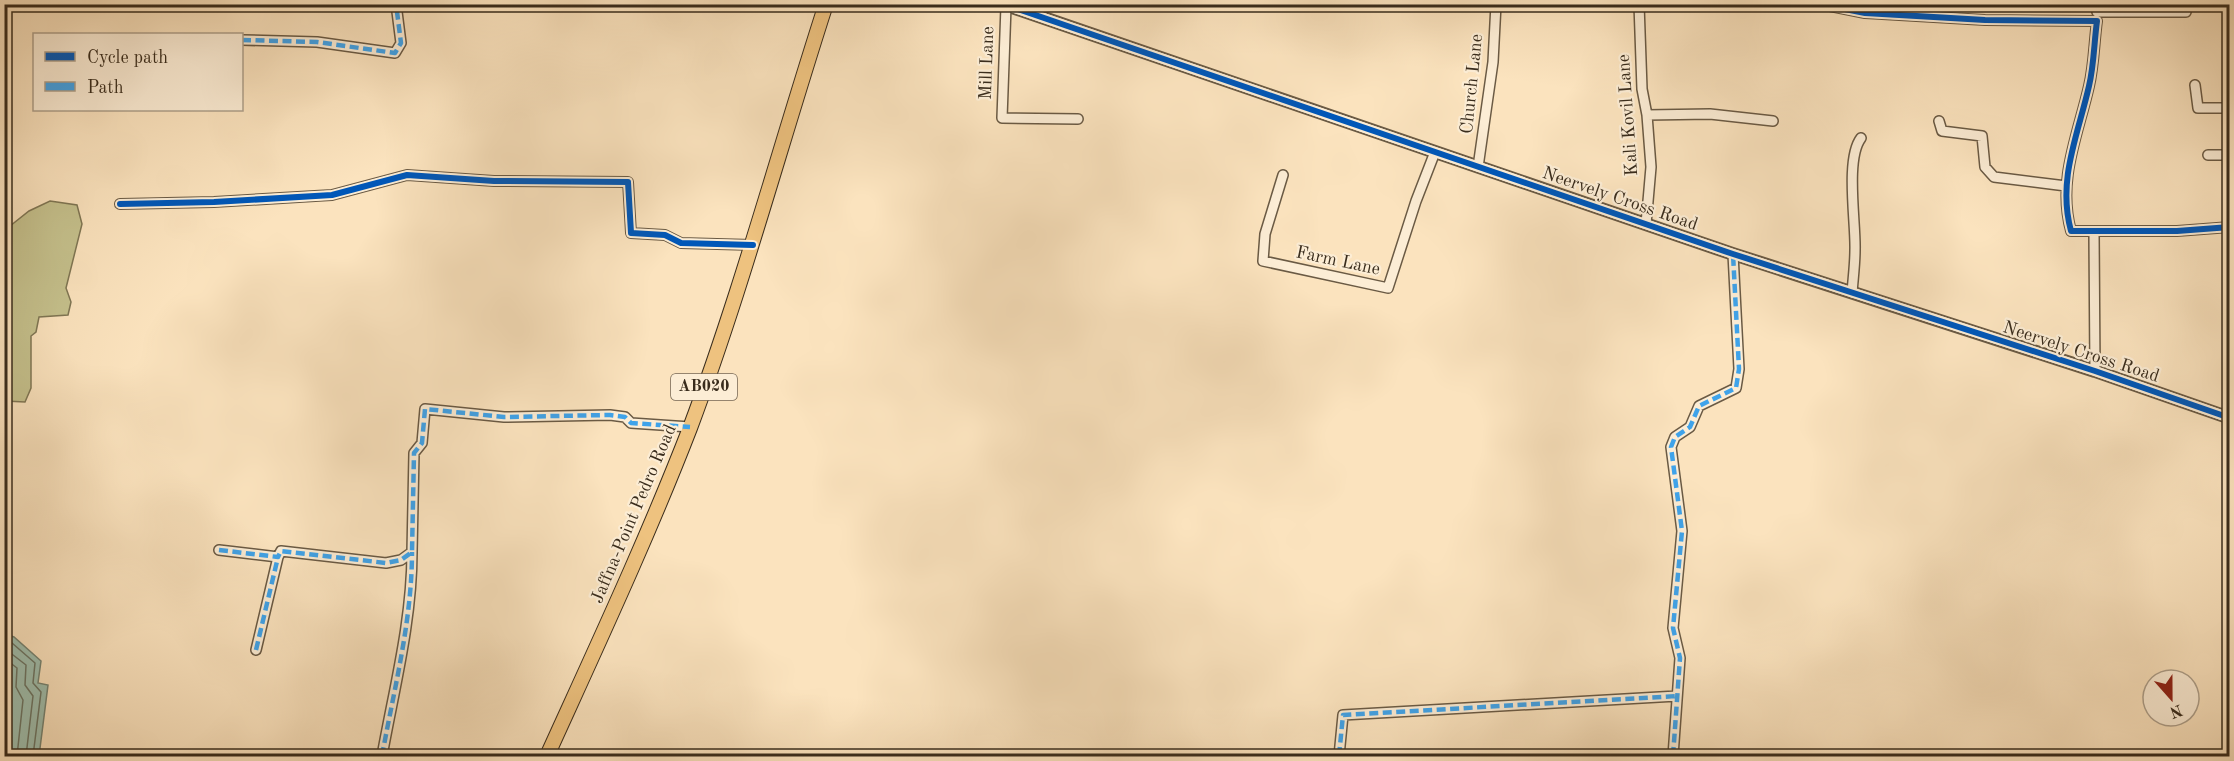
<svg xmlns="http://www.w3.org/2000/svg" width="2234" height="761" font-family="'Old Standard TT',serif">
	<rect width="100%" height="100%" fill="#fbe3be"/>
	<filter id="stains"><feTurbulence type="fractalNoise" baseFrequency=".00333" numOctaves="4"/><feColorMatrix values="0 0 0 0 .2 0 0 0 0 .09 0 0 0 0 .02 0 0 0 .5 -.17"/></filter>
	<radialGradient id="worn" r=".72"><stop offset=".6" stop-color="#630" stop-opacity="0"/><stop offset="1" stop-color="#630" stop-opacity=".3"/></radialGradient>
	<!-- green -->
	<path fill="#c5c18d" stroke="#7f7654" stroke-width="1.5" d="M50 201 77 205 82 224 66 288 71 302 68 315 39 317 36 332 31 336V388L25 402 5 401V230L29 211Z"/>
	<!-- water -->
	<path fill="#9fbead" stroke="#768473" stroke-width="1.5" d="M5 634 14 637 41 661 38 683 48 685 39 756H5Z"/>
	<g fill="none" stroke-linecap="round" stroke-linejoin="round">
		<!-- shore -->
		<path stroke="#6c7564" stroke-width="1.5" d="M4 641 12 643 35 663 33 683 41 692 33 756
			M4 648 26 665 25 685 33 696 26 756
			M4 658 17 668 16 687 23 700 17 756"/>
		<defs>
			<path id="minor" d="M1639 4 1642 89 1647 115 1651 167 1646 224
				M1820 4 1865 13 1985 20 2097 21C2094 43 2094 65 2089 86 2078 135 2057 180 2071 231H2177L2230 227
				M1006 6 1002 118 1078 119
				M2097 12H2186
				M242 40 317 42 395 53 401 43 396 4
				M2195 85 2198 108H2230
				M1647 115 1710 114 1773 121
				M1939 121 1942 131 1982 136 1985 167 1994 177 2066 186
				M2208 155H2230
				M1478 167 1493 62 1496 4
				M1283 175 1265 234 1263 261 1388 288 1416 201 1435 152
				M120 204 214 202 332 195 407 175 494 181 628 182 631 233 665 235 681 243 753 245
				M2094 233 2095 371
				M1852 293C1853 279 1855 264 1855 250 1856 223 1845 159 1861 138
				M219 550 278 557 281 551 386 563 401 560 412 552 414 453 422 443 425 409 504 417 610 415 625 417 631 423 690 427
				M256 650 278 557
				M382 756C394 689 412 621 412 552
				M1339 756 1343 715 1677 696
				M1673 756 1680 658 1673 628 1682 531 1671 447 1675 437 1690 427 1699 406 1736 388 1739 369 1733 254"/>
			<path id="tertiary" d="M1003 4 1733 254 2095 371 2230 418"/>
			<path id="primary" d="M547 756C596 648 647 539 690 428 742 289 780 146 826 4"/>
		</defs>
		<!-- minor casing -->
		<use href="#minor" stroke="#6a5a44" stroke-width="12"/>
		<!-- tertiary casing -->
		<use href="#tertiary" stroke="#6a5a44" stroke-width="14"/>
		<!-- primary casing -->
		<use href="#primary" stroke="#392c1c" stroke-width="16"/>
		<!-- minor -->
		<use href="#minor" stroke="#fcedd5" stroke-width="9"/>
		<!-- tertiary -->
		<use href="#tertiary" stroke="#fcedd5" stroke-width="10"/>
		<!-- primary -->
		<use href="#primary" stroke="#eec27f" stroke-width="14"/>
		<!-- quiet -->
		<path stroke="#3fa3ea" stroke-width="4.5" stroke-dasharray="9 4.5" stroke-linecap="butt" d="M242 40 317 42 395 53 401 43 396 4
			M219 550 278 557 281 551 386 563 401 560 412 552 414 453 422 443 425 409 504 417 610 415 625 417 631 423 690 427
			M256 650 278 557
			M382 756C394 689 412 621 412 552
			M1339 756 1343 715 1677 696
			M1673 756 1680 658 1673 628 1682 531 1671 447 1675 437 1690 427 1699 406 1736 388 1739 369 1733 254"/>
		<defs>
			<path id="cycleway" d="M1003 4 1733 254 2095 371 2230 418
				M1820 4 1865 13 1985 20 2097 21C2094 43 2094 65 2089 86 2078 135 2057 180 2071 231H2177L2230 227
				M120 204 214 202 332 195 407 175 494 181 628 182 631 233 665 235 681 243 753 245"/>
		</defs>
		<!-- cycleway casing -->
		<use href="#cycleway" stroke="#fcedd5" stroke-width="10"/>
		<!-- cycleway -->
		<use href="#cycleway" stroke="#0057b8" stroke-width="6"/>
	</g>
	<g text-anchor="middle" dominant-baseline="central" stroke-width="4.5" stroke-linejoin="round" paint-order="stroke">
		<!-- shield labels -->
		<rect fill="#fcedd5" stroke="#746654" stroke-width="1.5" x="671" y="374" width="66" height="26" rx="4.5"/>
		<g font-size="16" font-weight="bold" fill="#392c1c">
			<text x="704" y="387">AB020</text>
		</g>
		<!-- street labels -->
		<g font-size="18" fill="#392c1c" stroke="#fcedd5">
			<text transform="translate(987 63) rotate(-88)">Mill Lane</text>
			<text transform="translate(1472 84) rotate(-84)">Church Lane</text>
			<text transform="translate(1628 115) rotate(-94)">Kali Kovil Lane</text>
			<text transform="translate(1620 199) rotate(19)">Neervely Cross Road</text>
			<text transform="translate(1338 261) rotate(12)">Farm Lane</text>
			<text transform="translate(2081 352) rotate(18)">Neervely Cross Road</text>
			<text transform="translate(634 514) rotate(-67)">Jaffna-Point Pedro Road</text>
		</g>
	</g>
	<!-- margin -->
	<rect width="2234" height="761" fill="none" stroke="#fbe3be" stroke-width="24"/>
	<rect x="6" y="6" width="2222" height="749" fill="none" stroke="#392c1c" stroke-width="3"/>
	<rect x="12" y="12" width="2210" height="737" fill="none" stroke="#392c1c" stroke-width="1.5"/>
	<!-- legend -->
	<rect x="33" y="33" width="210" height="78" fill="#fcedd5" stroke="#aea08b" stroke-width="1.5"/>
	<rect x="45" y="52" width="30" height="9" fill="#0057b8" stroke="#aea08b" stroke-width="1.5"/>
	<text x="87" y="63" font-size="18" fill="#392c1c">Cycle path</text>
	<rect x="45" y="82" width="30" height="9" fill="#3fa3ea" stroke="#aea08b" stroke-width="1.5"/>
	<text x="87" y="93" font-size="18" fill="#392c1c">Path</text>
	<!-- north arrow -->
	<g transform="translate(2171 698) rotate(159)"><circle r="28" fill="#fcedd5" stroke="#aea08b" stroke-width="1.5"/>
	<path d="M0-4.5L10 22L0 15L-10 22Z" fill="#8f2418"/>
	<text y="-9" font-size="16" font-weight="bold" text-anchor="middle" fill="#392c1c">N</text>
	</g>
	<rect width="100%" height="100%" filter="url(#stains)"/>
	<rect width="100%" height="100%" fill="url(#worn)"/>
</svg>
